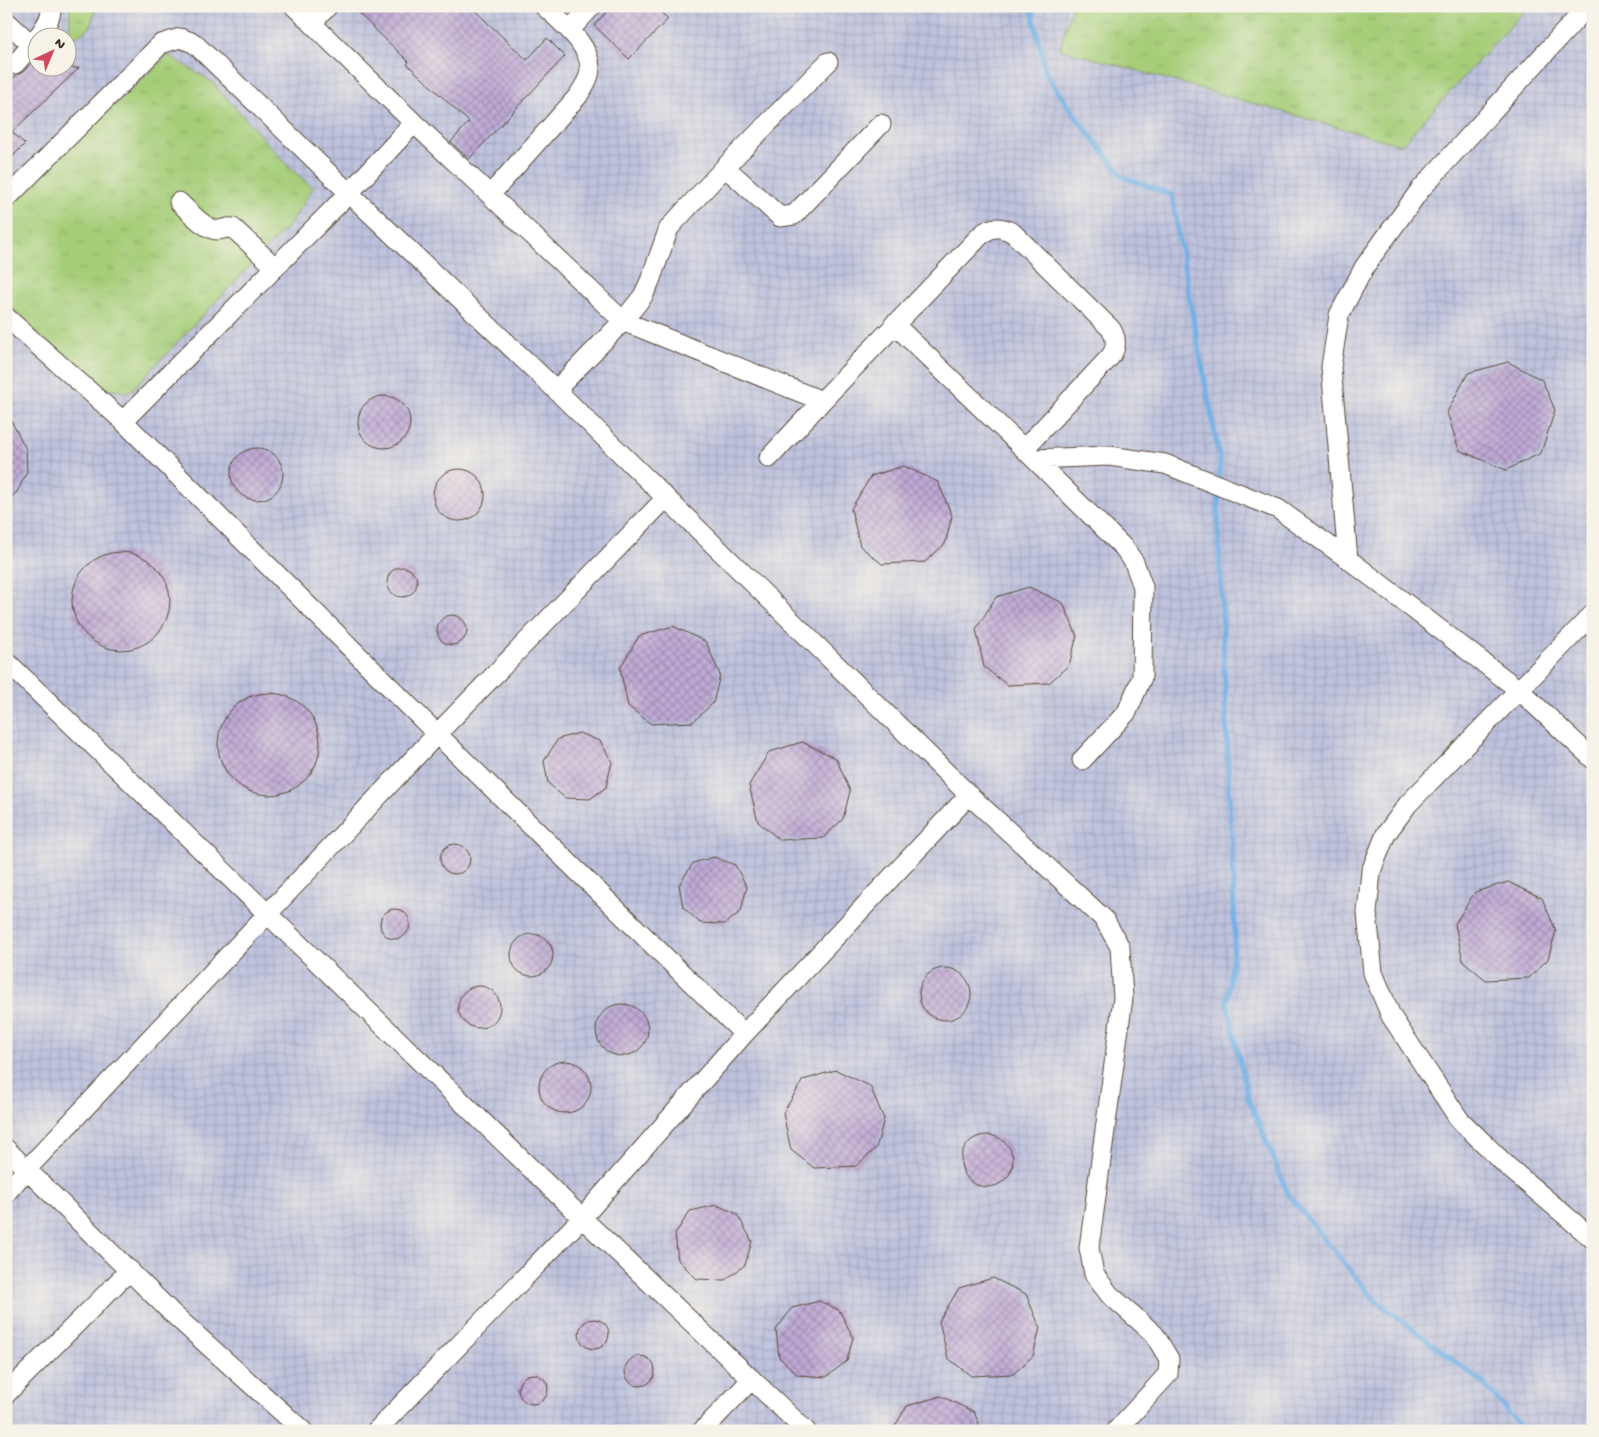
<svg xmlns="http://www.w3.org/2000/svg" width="1599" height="1437" font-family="'Gochi Hand',sans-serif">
	<defs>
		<pattern id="industrial-grid" width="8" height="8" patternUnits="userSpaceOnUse" patternTransform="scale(1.25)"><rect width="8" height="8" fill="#bec2dd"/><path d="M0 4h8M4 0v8" fill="none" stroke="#a4a7bd"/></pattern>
		<pattern id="grass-tufts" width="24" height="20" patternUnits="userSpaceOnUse" patternTransform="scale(1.25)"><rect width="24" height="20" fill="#a6ce79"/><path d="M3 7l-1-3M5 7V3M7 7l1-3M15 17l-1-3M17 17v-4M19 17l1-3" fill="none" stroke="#90b168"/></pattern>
		<pattern id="building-cross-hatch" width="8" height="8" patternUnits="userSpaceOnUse" patternTransform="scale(1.25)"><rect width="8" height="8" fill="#bfaad6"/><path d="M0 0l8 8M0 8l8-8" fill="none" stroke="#9c8bad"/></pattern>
	</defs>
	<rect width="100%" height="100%" fill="#f7f3e8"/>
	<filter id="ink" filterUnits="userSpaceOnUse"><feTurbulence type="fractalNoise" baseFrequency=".02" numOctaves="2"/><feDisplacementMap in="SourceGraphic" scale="10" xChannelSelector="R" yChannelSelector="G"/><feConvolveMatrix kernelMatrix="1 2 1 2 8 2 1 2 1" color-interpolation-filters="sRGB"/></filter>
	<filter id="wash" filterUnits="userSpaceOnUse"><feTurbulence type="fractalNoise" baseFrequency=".0096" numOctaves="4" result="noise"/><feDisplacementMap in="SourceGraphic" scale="20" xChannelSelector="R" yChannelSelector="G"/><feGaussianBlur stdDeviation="1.12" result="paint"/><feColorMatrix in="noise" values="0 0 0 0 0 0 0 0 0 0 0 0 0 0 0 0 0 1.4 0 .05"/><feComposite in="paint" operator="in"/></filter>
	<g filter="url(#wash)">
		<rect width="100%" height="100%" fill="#f0e4c8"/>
		<!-- industrial -->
		<path fill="url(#industrial-grid)" fill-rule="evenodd" d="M6 6H1593V1431H6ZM38 38H68V68H38Z"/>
		<!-- grass -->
		<path fill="url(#grass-tufts)" stroke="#707c4c" d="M70 6H96L90 28 69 41Z
			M1072 6H1529L1401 145 1060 49Z
			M168 55 211 81 289 167 313 188 291 223 130 392 84 387 6 301V207Z"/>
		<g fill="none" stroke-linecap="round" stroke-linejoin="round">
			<!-- stream -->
			<path stroke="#73b0e5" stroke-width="5" d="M1031 6 1046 74 1076 117 1123 177 1172 195 1194 324 1220 460 1219 481
				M1219 490 1218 515 1235 937 1227 1002 1248 1098 1289 1196 1375 1300 1483 1383 1524 1431"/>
		</g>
		<g id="blocks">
			<!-- building -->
			<path fill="url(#building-cross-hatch)" d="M351 6H470L527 60 547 38 565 56 469 159 451 142 469 122 407 64 409 62Z
				M612 6H654L668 19 629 59 594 25Z
				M38 56V68H79L12 132 25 144 6 163V85L17 75 23 72Z
				M1508 362 1542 380 1555 410 1541 453 1506 470 1459 450 1447 412 1468 373Z
				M358 422a26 26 0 1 1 52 0a26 26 0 1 1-52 0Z
				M6 411 26 449 27 472 17 492 6 501Z
				M231 474a26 26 0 1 1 52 0a26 26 0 1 1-52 0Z
				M904 466 938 482 952 516 945 544 925 562 882 564 860 546 851 509 871 476Z
				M433 495a26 26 0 1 1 52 0a26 26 0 1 1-52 0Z
				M72 601a49 49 0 1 1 98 0a49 49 0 1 1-98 0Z
				M387 582a15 15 0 1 1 30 0a15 15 0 1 1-30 0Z
				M1029 587 1063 603 1077 636 1069 665 1049 683 1007 685 984 667 976 629 996 597Z
				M437 630a15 15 0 1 1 30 0a15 15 0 1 1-30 0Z
				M673 626 706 642 720 675 713 703 693 722 651 724 628 706 620 668 639 636Z
				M218 744a51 51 0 1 1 102 0a51 51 0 1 1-102 0Z
				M579 733 600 741 612 762 606 787 590 799 565 798 548 783 544 761 558 739Z
				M802 742 836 758 850 791 843 819 823 838 780 840 758 822 749 785 769 752Z
				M440 859a15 15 0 1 1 30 0a15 15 0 1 1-30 0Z
				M714 857 735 865 747 887 741 911 725 924 700 923 683 907 679 885 693 863Z
				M1508 882 1542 898 1556 931 1548 959 1529 978 1486 980 1463 961 1455 924 1475 892Z
				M380 924a15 15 0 1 1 30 0a15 15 0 1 1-30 0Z
				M511 955a21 21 0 1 1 42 0a21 21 0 1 1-42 0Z
				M919 994a26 26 0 1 1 52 0a26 26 0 1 1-52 0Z
				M458 1007a21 21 0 1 1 42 0a21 21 0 1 1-42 0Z
				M596 1030a26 26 0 1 1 52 0a26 26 0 1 1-52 0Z
				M539 1087a26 26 0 1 1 52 0a26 26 0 1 1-52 0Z
				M836 1070 870 1086 884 1119 876 1148 856 1166 814 1168 791 1150 783 1113 803 1080Z
				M961 1161a26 26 0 1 1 52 0a26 26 0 1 1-52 0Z
				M717 1205 737 1214 752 1241 745 1265 725 1280 697 1279 678 1260 675 1234 690 1211Z
				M993 1278 1026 1294 1040 1328 1033 1356 1013 1374 971 1376 948 1358 939 1321 959 1288Z
				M819 1301 839 1310 853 1337 847 1361 826 1377 798 1375 779 1357 776 1330 792 1308Z
				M579 1334a15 15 0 1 1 30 0a15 15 0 1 1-30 0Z
				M625 1371a15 15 0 1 1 30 0a15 15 0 1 1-30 0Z
				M518 1389a15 15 0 1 1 30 0a15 15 0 1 1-30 0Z
				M941 1396 974 1412 982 1431H892L907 1406Z"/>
		</g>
	</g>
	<g filter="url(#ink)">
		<use href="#blocks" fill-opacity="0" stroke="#564638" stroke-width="1"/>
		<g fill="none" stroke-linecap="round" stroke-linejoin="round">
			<defs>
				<path id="minor" d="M294 6 414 123 623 321 822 401 981 235C991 226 1001 226 1013 233L1111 329C1117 339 1117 348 1110 357L1024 449
					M1588 6 1420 190 1365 266 1339 315 1331 367 1348 559 1519 690 1408 804 1386 834 1371 871 1367 913 1373 973 1391 1016 1459 1119 1507 1166 1593 1239
					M6 21 32 45 15 64 6 65
					M312 23 328 6
					M570 30 592 6
					M32 45C39 34 53 20 51 6
					M725 167 780 217 794 215 881 124
					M490 195 578 96C582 89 587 83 589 75 596 49 562 23 544 6
					M6 199 161 44 180 38 194 43 349 193 556 390 969 795 1104 919 1120 947 1123 998 1089 1248 1094 1274 1109 1294 1154 1334 1169 1359 1168 1374 1116 1431
					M179 202C188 210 206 231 218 230 223 230 227 227 233 228L275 267
					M6 317 123 421 437 734 744 1034
					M894 324 1024 449 1124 548 1134 562 1143 587 1142 677 1127 712 1082 760
					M556 390 623 321 643 296 650 281 669 228 725 167 828 62
					M123 421 349 193 414 123
					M769 458 822 401
					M1034 459 1109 456 1165 464 1278 509 1348 559
					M1593 614 1519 690 1593 759
					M6 661 582 1218 806 1431
					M6 1149 172 1313 303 1431
					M6 1193 27 1169 437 734 665 499
					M6 1394 130 1270
					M376 1431 582 1218 744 1034 969 795
					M702 1431 752 1379"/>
			</defs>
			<!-- minor casing -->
			<use href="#minor" stroke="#564638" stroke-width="21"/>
			<!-- minor -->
			<use href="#minor" stroke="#fff" stroke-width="19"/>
		</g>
	</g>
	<!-- margin -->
	<rect width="1599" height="1437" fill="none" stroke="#f7f3e8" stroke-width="25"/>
	<!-- north arrow -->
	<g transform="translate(52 52) rotate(44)"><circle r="24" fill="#f7f3e8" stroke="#aca397"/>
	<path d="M0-4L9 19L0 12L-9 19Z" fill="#d1495b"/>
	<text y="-8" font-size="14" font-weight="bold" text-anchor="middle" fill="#3b2a1e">N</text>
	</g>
</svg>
